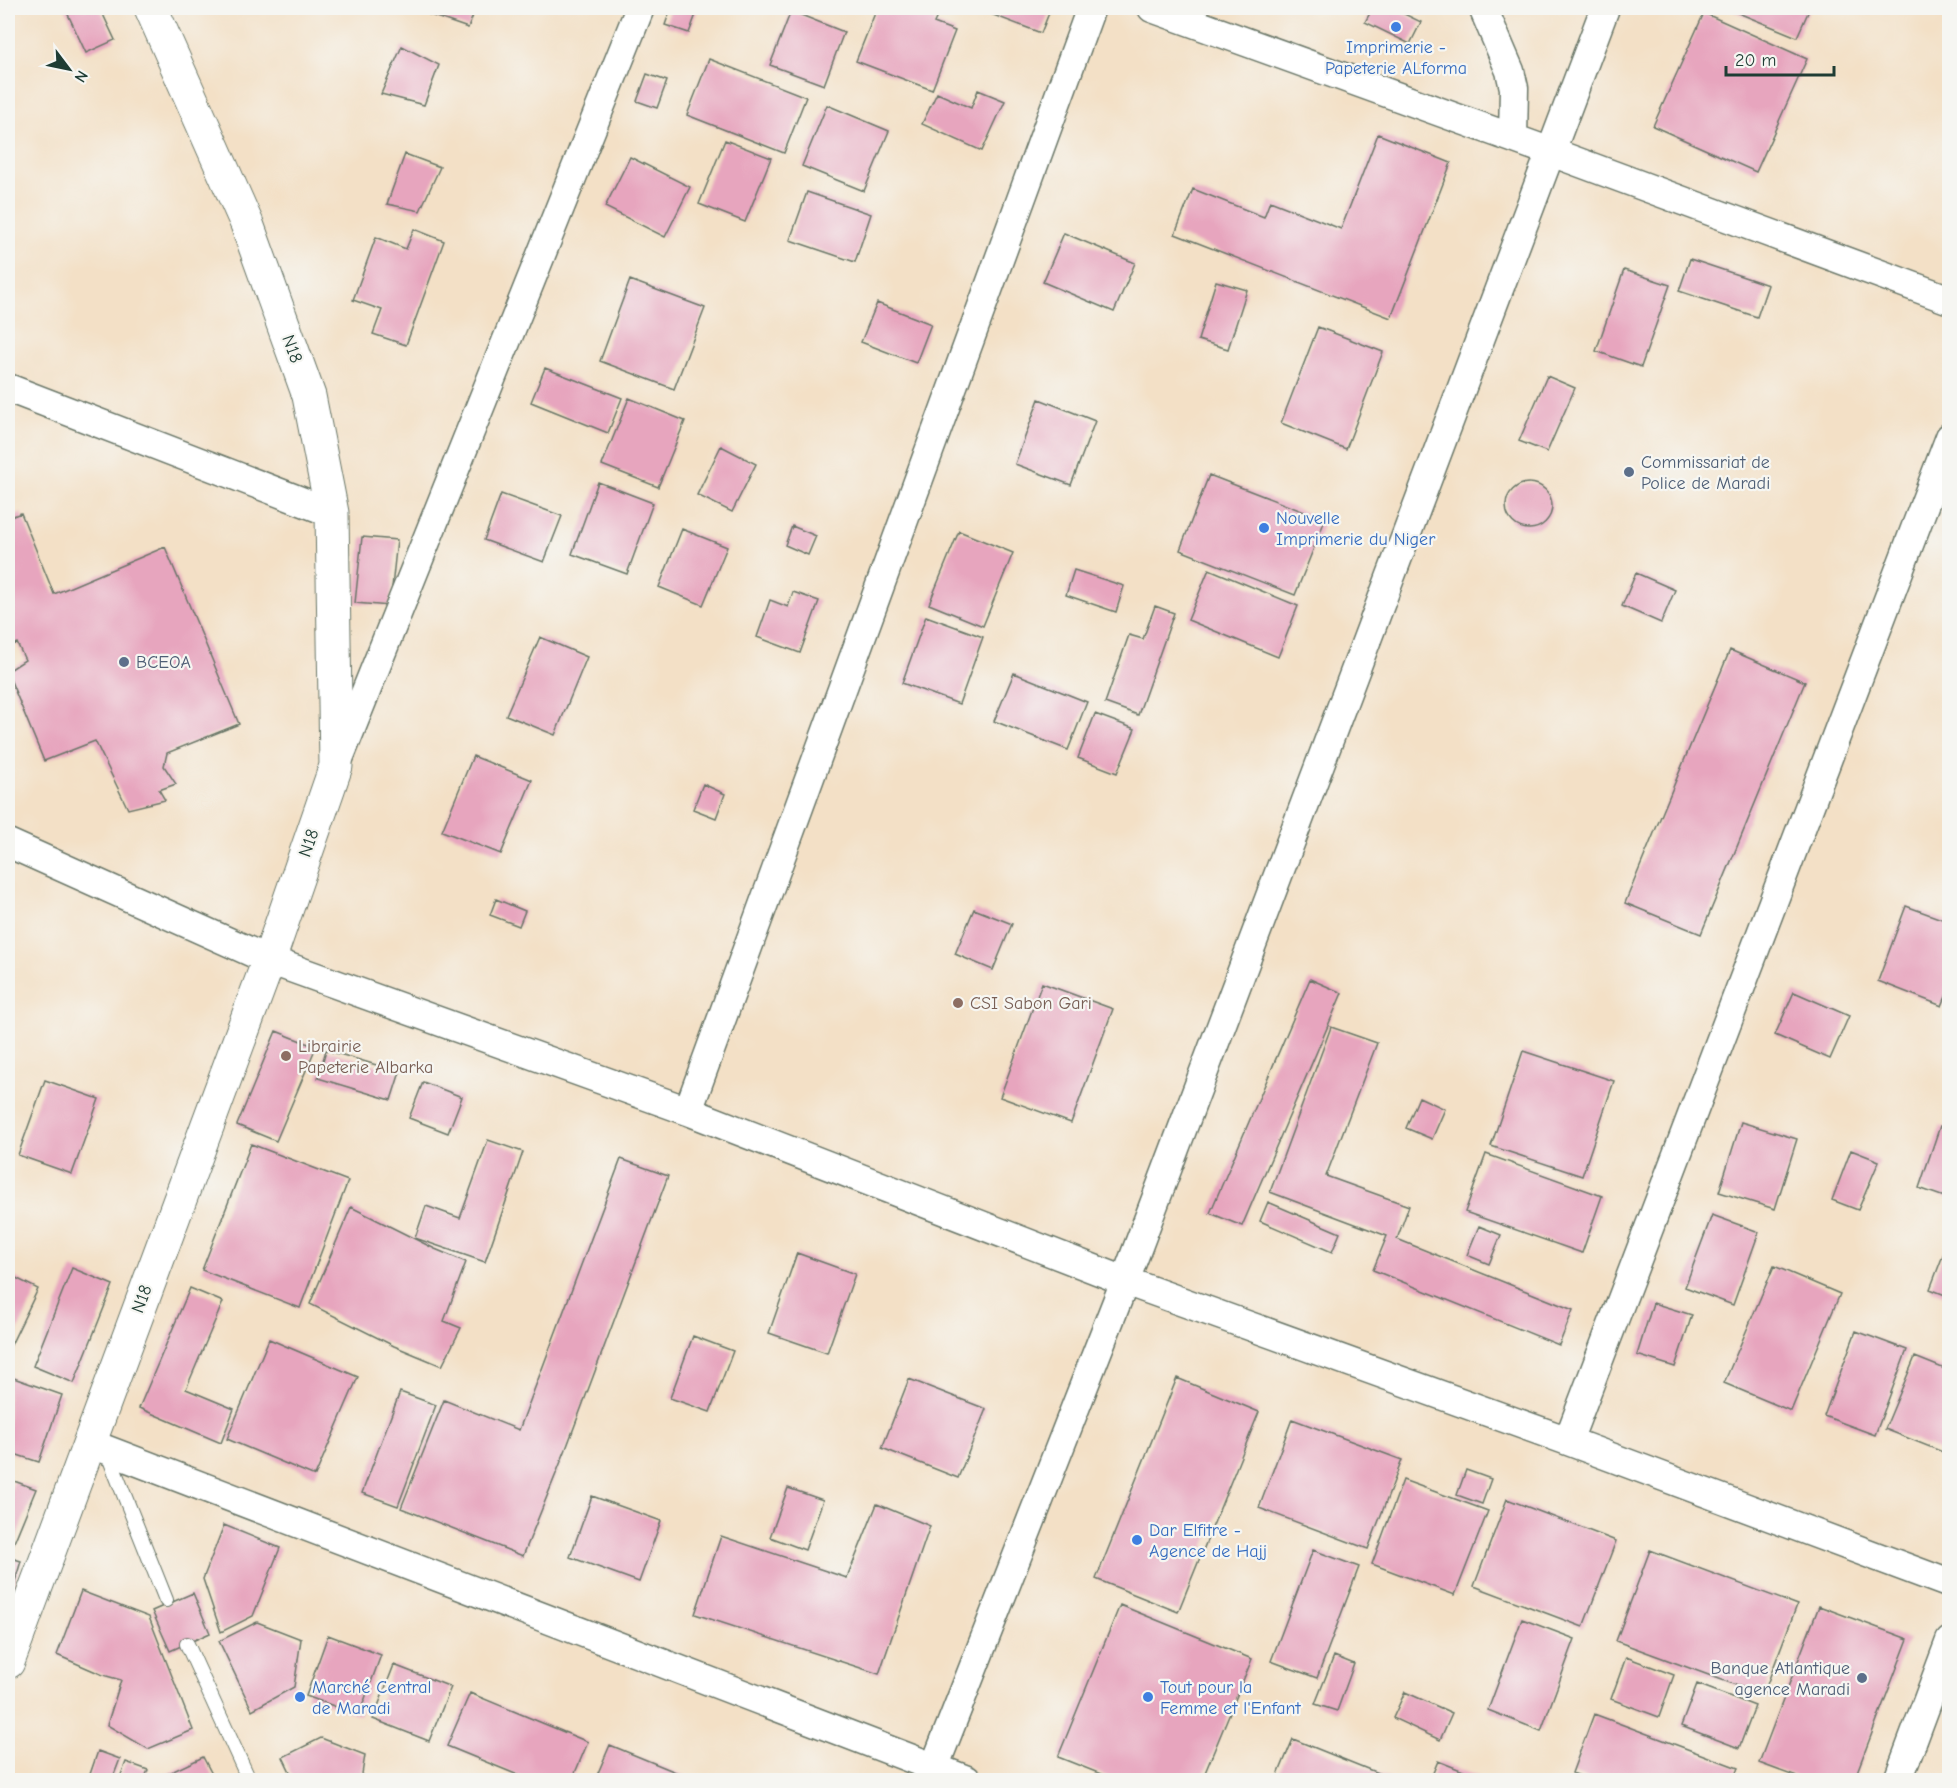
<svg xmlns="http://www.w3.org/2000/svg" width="1957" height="1788" font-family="'Comic Neue',sans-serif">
	<rect width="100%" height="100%" fill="#f6f6f2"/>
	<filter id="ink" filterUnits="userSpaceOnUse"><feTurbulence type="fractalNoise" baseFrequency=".0167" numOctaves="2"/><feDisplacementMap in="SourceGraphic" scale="12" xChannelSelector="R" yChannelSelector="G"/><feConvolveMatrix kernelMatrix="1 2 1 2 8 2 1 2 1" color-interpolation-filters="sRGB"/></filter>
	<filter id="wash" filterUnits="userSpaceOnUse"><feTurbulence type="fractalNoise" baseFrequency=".008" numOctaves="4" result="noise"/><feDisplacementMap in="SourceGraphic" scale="24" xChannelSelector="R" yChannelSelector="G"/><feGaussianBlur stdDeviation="1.35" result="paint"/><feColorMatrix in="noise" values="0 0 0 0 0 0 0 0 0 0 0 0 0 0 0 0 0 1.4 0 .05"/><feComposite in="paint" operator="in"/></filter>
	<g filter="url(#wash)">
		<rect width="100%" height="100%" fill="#f3e0c6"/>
		<g id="blocks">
			<!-- building -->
			<path fill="#e7a5be" d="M65 8H100L115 40 86 53Z
				M410 8H476L468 28Z
				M671 8 698 9 689 33 665 25Z
				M877 8H941L934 23 955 31 932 90 856 61Z
				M975 8H1051L1041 33Z
				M1373 8H1392L1421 22 1410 44 1365 22Z
				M1726 8H1810L1797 37Z
				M791 11 844 32 824 85 770 65Z
				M1704 13 1807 59 1756 172 1653 126Z
				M402 46 439 65 424 105 381 94Z
				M709 59 806 97 784 153 687 115Z
				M647 74 667 81 657 108 637 101Z
				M978 90 1005 101 982 151 922 124 937 93 971 108Z
				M827 105 889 131 864 191 802 166Z
				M1378 134 1451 163 1391 318 1175 234 1193 189 1264 217 1270 201 1341 229Z
				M725 140 771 158 745 222 699 204Z
				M405 154 440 167 420 211 387 204Z
				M630 157 690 187 665 237 605 207Z
				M807 192 871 214 855 262 790 240Z
				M414 229 444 241 406 345 373 334 382 310 353 300 376 237 406 249Z
				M1064 233 1135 263 1114 312 1043 282Z
				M1690 259 1768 285 1757 317 1679 291Z
				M1624 270 1670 285 1641 367 1596 351Z
				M630 280 705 308 674 389 600 361Z
				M1216 281 1247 290 1228 349 1198 340Z
				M877 303 931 324 916 363 861 342Z
				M1318 327 1383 352 1346 449 1281 423Z
				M545 368 622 398 608 433 531 402Z
				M1547 376 1575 388 1547 452 1519 441Z
				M629 398 685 421 658 487 602 465Z
				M1039 399 1095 421 1071 485 1015 464Z
				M721 446 756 464 732 512 697 495Z
				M1209 475 1325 520 1295 595 1180 550Z
				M598 482 653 503 627 574 572 554Z
				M1506 506a23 23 0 1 1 46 0a23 23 0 1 1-46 0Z
				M501 494 562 516 544 562 484 540Z
				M21 513 54 594 165 547 239 724 167 753 164 766 176 784 159 790 165 800 128 809 95 741 44 761 8 674V671L25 660 17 643 8 647V518Z
				M792 526 816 536 808 555 785 545Z
				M682 529 727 547 703 605 659 587Z
				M959 531 1013 553 983 626 929 604Z
				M362 537 397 540 390 606 355 603Z
				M1209 569 1298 606 1278 657 1188 620Z
				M1074 570 1124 586 1116 612 1066 595Z
				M1636 573 1675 590 1661 623 1622 606Z
				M793 592 819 601 800 653 757 637 770 600 788 607Z
				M1155 606 1174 613 1138 715 1105 703 1129 635 1143 639Z
				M926 616 983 637 959 704 902 683Z
				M540 637 587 657 555 735 506 715Z
				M1730 650 1805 682 1701 934 1625 903Z
				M1014 673 1087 702 1068 750 994 721Z
				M1095 714 1135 729 1117 773 1078 758Z
				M473 756 532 780 501 854 442 831Z
				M703 784 725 794 716 818 693 809Z
				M496 899 525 911 519 926 490 915Z
				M1906 906 1950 922V987L1942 1006 1878 981Z
				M974 909 1012 924 993 970 955 954Z
				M1310 979 1342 993 1242 1226 1210 1213Z
				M1042 983 1113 1009 1071 1123 1000 1097Z
				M1794 992 1849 1016 1830 1059 1775 1035Z
				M1331 1027 1377 1043 1326 1176 1409 1206 1397 1239 1573 1310 1559 1345 1373 1270 1387 1236 1270 1192Z
				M276 1031 316 1047 276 1141 237 1125Z
				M326 1050 400 1072 391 1100 318 1078Z
				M1523 1051 1614 1081 1582 1176 1491 1146Z
				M45 1080 99 1099 72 1174 18 1155Z
				M423 1082 462 1097 448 1133 409 1118Z
				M1419 1097 1445 1109 1432 1139 1406 1128Z
				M1741 1122 1797 1139 1775 1209 1719 1192Z
				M1940 1126 1950 1129V1199L1919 1188Z
				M488 1140 523 1152 485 1262 415 1238 426 1206 460 1218Z
				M251 1144 348 1181 300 1308 202 1270Z
				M1851 1150 1879 1161 1858 1210 1832 1200Z
				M1486 1154 1602 1196 1582 1253 1465 1212Z
				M621 1159 668 1176 566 1449 523 1556 401 1508 444 1400 519 1430Z
				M1268 1202 1340 1233 1332 1252 1260 1221Z
				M351 1207 435 1249 466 1262 444 1321 461 1328 442 1366 394 1346 310 1304Z
				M1712 1215 1759 1232 1733 1305 1685 1287Z
				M1479 1226 1501 1235 1489 1264 1467 1255Z
				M1945 1250 1950 1251V1297L1930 1289Z
				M797 1253 855 1274 827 1353 769 1333Z
				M1774 1266 1840 1294 1791 1411 1724 1383Z
				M72 1268 113 1285 74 1383 33 1366Z
				M8 1274 38 1289 9 1349 8 1348Z
				M190 1288 223 1302 186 1389 234 1409 221 1443 139 1408Z
				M1653 1303 1692 1315 1675 1367 1637 1355Z
				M1856 1331 1907 1350 1875 1435 1824 1416Z
				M693 1336 733 1351 710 1412 670 1398Z
				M269 1339 358 1377 315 1476 227 1439Z
				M1915 1357 1950 1371V1455L1885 1429Z
				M8 1376 62 1395 39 1462 8 1452Z
				M1177 1378 1259 1412 1178 1612 1096 1579Z
				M909 1379 986 1409 958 1478 882 1448Z
				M400 1392 436 1405 398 1506 362 1493Z
				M1292 1419 1402 1460 1368 1549 1259 1508Z
				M1466 1470 1491 1479 1482 1504 1457 1495Z
				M1403 1480 1488 1511 1455 1595 1372 1564Z
				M14 1481 36 1489 8 1557V1497Z
				M788 1488 823 1500 805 1550 770 1537Z
				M592 1496 661 1521 639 1582 570 1557Z
				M1507 1499 1616 1541 1583 1627 1474 1586Z
				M877 1504 930 1526 879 1674 695 1614 721 1536 847 1578Z
				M224 1525 280 1548 253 1616 221 1632 203 1579Z
				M1313 1550 1359 1567 1317 1678 1271 1661Z
				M1650 1550 1797 1605 1763 1695 1616 1641Z
				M8 1557 21 1561 8 1605Z
				M81 1591 149 1617 193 1730 148 1749 107 1725 121 1680 103 1675 57 1655Z
				M193 1593 210 1633 170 1651 152 1611Z
				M1120 1605 1252 1659 1202 1780H1116L1058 1757Z
				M1819 1606 1908 1639 1854 1780H1805L1759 1763Z
				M1522 1619 1575 1639 1541 1731 1488 1710Z
				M257 1622 301 1639 294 1687 252 1710 219 1641Z
				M328 1635 381 1655 359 1715 306 1696Z
				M1334 1656 1354 1664 1337 1711 1315 1704Z
				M1626 1657 1674 1675 1659 1717 1611 1699Z
				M394 1665 451 1687 429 1741 373 1719Z
				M1697 1684 1755 1706 1739 1748 1681 1726Z
				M1405 1692 1452 1713 1440 1740 1393 1718Z
				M470 1693 588 1742 572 1780H530L447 1746Z
				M1594 1714 1738 1768 1733 1780H1591L1572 1773Z
				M321 1738 365 1755 361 1780H294L283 1757Z
				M1293 1739 1395 1780H1276Z
				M610 1745 695 1780H595Z
				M98 1751 120 1759 112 1780H88Z
				M203 1757 215 1780H163L165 1775Z
				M1438 1761 1486 1780H1430Z
				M126 1762 148 1770 144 1780H119Z"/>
		</g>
	</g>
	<g filter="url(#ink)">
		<use href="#blocks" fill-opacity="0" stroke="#697667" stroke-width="1.5"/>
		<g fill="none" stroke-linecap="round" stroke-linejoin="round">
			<defs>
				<path id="service" d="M107 1452 166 1600
					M187 1644 249 1780"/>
				<path id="minor" d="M1152 8 1551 152 1950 300
					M1483 8 1510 71 1514 88 1513 138
					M8 388 332 513
					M338 761 640 8
					M8 843 269 960 688 1111 1125 1281 1568 1441 1950 1584
					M688 1111 1091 8
					M1568 1441 1950 437
					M89 1443 967 1780
					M934 1768 1125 1281 1605 8
					M1898 1780 1950 1641"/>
				<path id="secondary" d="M8 1662 269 960 336 766 332 513 309 396 247 224 151 8"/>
			</defs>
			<!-- service casing -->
			<use href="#service" stroke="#697667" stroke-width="16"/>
			<!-- minor casing -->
			<use href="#minor" stroke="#697667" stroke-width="31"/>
			<!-- secondary casing -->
			<use href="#secondary" stroke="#697667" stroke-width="35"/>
			<!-- service -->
			<use href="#service" stroke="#fff" stroke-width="14"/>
			<!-- minor -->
			<use href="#minor" stroke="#fff" stroke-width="28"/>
			<!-- secondary -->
			<use href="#secondary" stroke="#fff" stroke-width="33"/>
		</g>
	</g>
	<!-- markers -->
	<g fill="#3f7fe0" stroke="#f6f6f2" stroke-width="2">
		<circle cx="1396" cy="27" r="6"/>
		<circle cx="1264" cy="528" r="6"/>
		<circle cx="1137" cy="1540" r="6"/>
		<circle cx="300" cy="1697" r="6"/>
		<circle cx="1148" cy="1697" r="6"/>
	</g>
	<g fill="#5c6f8a" stroke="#f6f6f2" stroke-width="2">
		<circle cx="1629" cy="472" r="6"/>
		<circle cx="124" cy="662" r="6"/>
		<circle cx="1862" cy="1678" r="6"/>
	</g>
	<g fill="#8d6e63" stroke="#f6f6f2" stroke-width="2">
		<circle cx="958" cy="1003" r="6"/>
		<circle cx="286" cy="1056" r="6"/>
	</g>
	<g text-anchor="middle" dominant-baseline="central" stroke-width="4.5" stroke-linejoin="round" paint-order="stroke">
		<!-- shop labels -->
		<g font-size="18" fill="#366cbe" stroke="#f6f6f2" text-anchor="start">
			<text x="1396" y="47" text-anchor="middle">Imprimerie -<tspan x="1396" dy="21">Papeterie ALforma</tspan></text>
			<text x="1276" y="518">Nouvelle<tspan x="1276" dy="21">Imprimerie du Niger</tspan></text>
			<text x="1149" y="1530">Dar Elfitre -<tspan x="1149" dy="21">Agence de Hajj</tspan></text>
			<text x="312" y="1687">Marché Central<tspan x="312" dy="21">de Maradi</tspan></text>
			<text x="1160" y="1687">Tout pour la<tspan x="1160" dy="21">Femme et l'Enfant</tspan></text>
		</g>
		<!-- street labels -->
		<g font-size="18" fill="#1f3d34" stroke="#f6f6f2">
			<text transform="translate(292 349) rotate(70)">N18</text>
			<text transform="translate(309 843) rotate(-71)">N18</text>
			<text transform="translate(142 1299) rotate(-70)">N18</text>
		</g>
		<!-- service labels -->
		<g font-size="18" fill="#4e5e75" stroke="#f6f6f2" text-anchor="start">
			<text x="1641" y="462">Commissariat de<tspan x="1641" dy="21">Police de Maradi</tspan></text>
			<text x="136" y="662">BCEOA</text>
			<text x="1850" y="1668" text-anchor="end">Banque Atlantique<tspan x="1850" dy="21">agence Maradi</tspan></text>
		</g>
		<!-- education labels -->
		<g font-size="18" fill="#785e54" stroke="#f6f6f2" text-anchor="start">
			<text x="970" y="1003">CSI Sabon Gari</text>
			<text x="298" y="1046">Librairie<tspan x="298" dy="21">Papeterie Albarka</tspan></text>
		</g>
	</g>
	<!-- margin -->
	<rect width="1957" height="1788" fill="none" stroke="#f6f6f2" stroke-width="30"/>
	<!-- north arrow -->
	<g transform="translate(69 69) rotate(122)" stroke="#f6f6f2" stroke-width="4.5" paint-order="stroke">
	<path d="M0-4.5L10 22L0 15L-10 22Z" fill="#1f3d34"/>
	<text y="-9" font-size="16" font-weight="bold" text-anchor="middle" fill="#1f3d34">N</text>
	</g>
	<!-- scale -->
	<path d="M1726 66v9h108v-9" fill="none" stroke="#1f3d34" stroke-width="3"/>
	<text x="1735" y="66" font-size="18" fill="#1f3d34" stroke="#f6f6f2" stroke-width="4.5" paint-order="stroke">20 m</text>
</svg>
